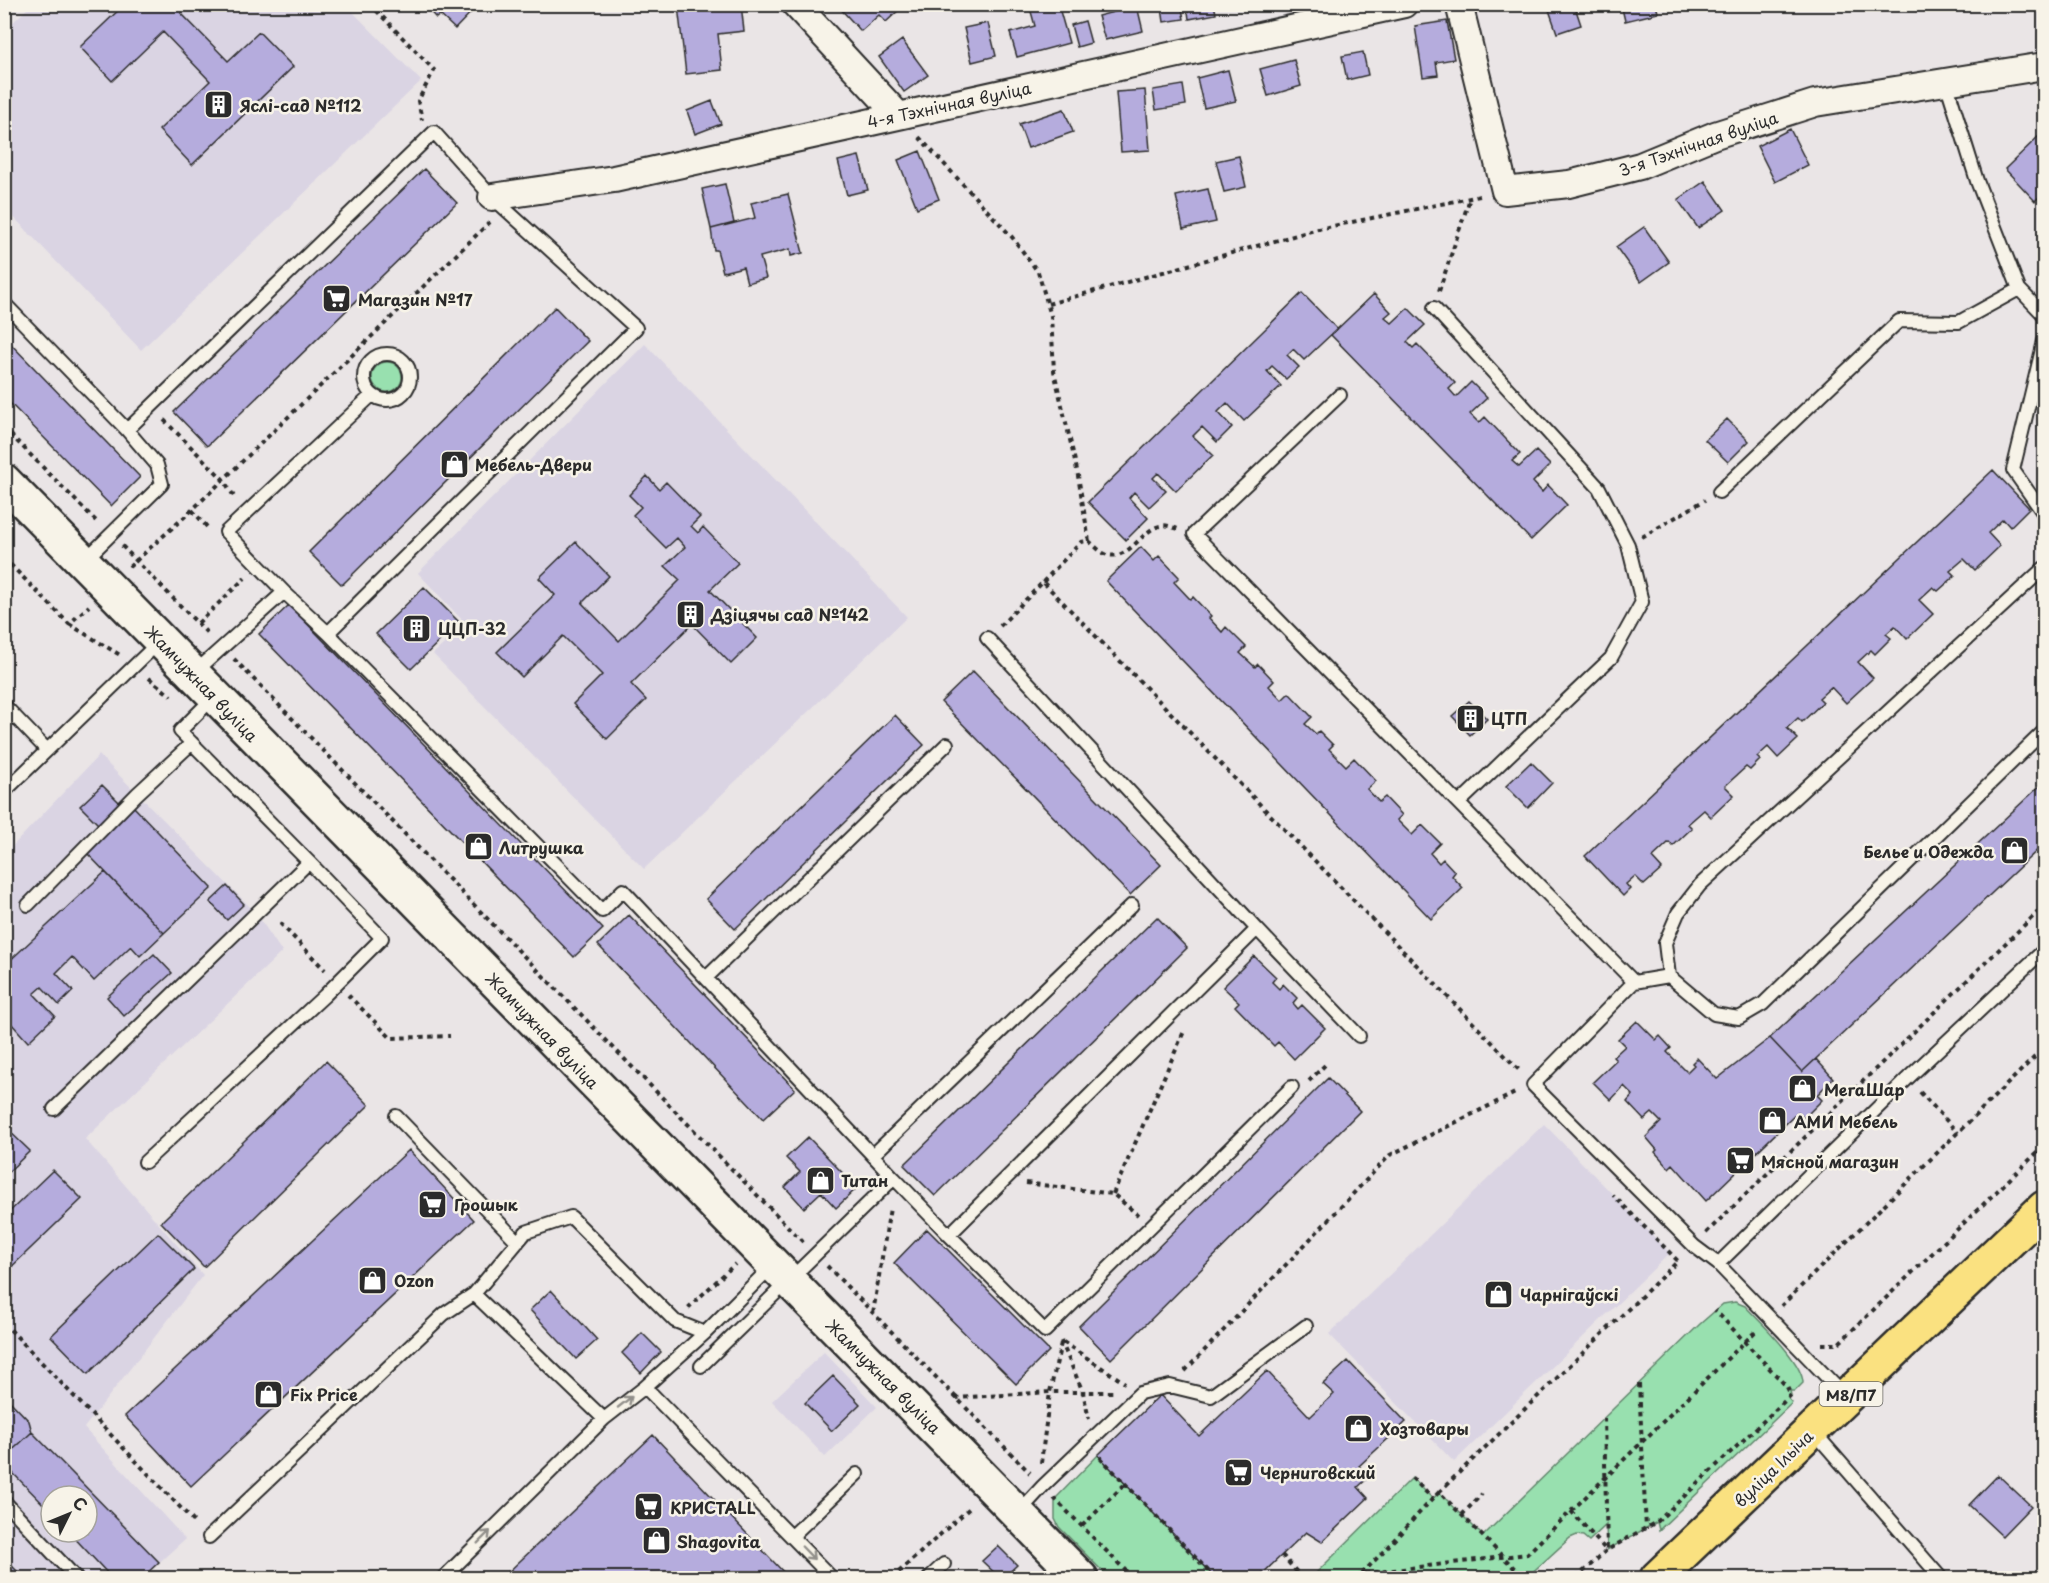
<svg xmlns="http://www.w3.org/2000/svg" width="2049" height="1583" font-family="'Playpen Sans',sans-serif">
	<rect width="100%" height="100%" fill="#eae5e6"/>
	<filter id="ink" filterUnits="userSpaceOnUse"><feTurbulence type="fractalNoise" baseFrequency=".0167" numOctaves="2"/><feDisplacementMap in="SourceGraphic" scale="12" xChannelSelector="R" yChannelSelector="G"/><feConvolveMatrix kernelMatrix="1 2 1 2 8 2 1 2 1" color-interpolation-filters="sRGB"/></filter>
	<g filter="url(#ink)">
		<!-- built -->
		<path fill="#dad4e3" fill-rule="evenodd" d="M31 5H346L421 81 141 350 5 208V30Z
			M645 344 907 617 644 869 433 654 466 624 418 573Z
			M99 755 256 913 282 952 85 1139 203 1275 84 1428 185 1539 142 1578H5L4 855ZM51 1496H87V1532H51Z
			M1544 1124 1670 1253 1454 1462 1329 1334Z
			M824 1352 877 1407 825 1457 772 1401Z"/>
		<!-- grass -->
		<path fill="#98e0af" stroke="#62866d" stroke-width="1.5" d="M372 377a15 15 0 1 1 30 0a15 15 0 1 1-30 0Z
			M1735 1302 1745 1306C1760 1322 1803 1362 1803 1383L1795 1391H1790L1791 1395 1788 1398 1792 1403 1659 1530 1657 1522 1607 1550 1606 1525 1589 1541 1583 1536 1577 1535 1570 1538 1526 1578H1311L1412 1478 1433 1499 1439 1492 1483 1536 1700 1324 1723 1304Z
			M1098 1455 1214 1577 1212 1578H1109L1059 1527 1055 1519V1499Z"/>
		<!-- building -->
		<path fill="#b5acdd" stroke="#2b2b2b" stroke-width="1.5" d="M125 4H190L181 13 228 61 259 32 293 67 192 165 159 130 210 81 163 32 112 81 80 47Z
			M423 4H479L455 29 440 15 436 18Z
			M692 4H741L744 31 718 34 722 70 686 74 678 6Z
			M836 4H902L903 6 886 22 879 15 861 31Z
			M1042 4H1058L1069 43 1017 57 1010 33 1035 26 1030 8Z
			M1181 4 1184 19 1164 22 1162 8Z
			M1187 4H1214L1216 14 1189 19Z
			M1547 4H1574L1581 25 1557 33Z
			M1621 4H1656L1658 13 1625 21Z
			M1137 6 1143 31 1105 40 1098 16Z
			M1085 21 1091 43 1077 47 1071 25Z
			M1447 21 1454 59 1436 62 1438 75 1423 77 1415 26Z
			M988 23 996 56 972 62 964 28Z
			M902 40 928 75 904 92 879 57Z
			M1363 52 1368 75 1347 80 1342 56Z
			M1294 60 1301 86 1268 96 1260 69Z
			M1228 70 1236 101 1204 108 1197 78Z
			M1183 85 1186 105 1156 110 1153 90Z
			M1145 90 1150 150 1121 152 1116 92Z
			M712 101 721 124 695 134 687 111Z
			M1064 109 1073 132 1028 148 1019 124Z
			M1790 129 1808 165 1775 182 1757 146Z
			M2044 131V192L2035 201 2005 169Z
			M920 151 939 199 917 208 898 160Z
			M859 156 868 190 847 195 838 161Z
			M1239 156 1246 187 1224 192 1216 161Z
			M424 169 457 203 207 446 174 412Z
			M1705 181 1725 210 1698 228 1678 200Z
			M725 184 734 223 711 229 702 189Z
			M1208 189 1216 222 1183 229 1176 196Z
			M788 194 803 253 791 256 790 249 760 257 766 278 747 283 743 267 723 272 717 250H714L711 229 755 218 751 203Z
			M1644 227 1669 262 1641 282 1616 247Z
			M1302 293 1337 329 1304 360 1293 349 1287 355 1299 367 1286 379 1272 366 1267 371 1281 386 1244 421 1227 403 1218 412 1232 427 1217 442 1202 427 1193 436 1213 455 1176 491 1158 473 1153 478 1166 491 1149 507 1134 492 1129 498 1148 518 1126 540 1088 502Z
			M1374 294 1391 312 1385 317 1392 323 1408 308 1425 325 1407 342 1413 348 1417 344 1455 383 1449 389 1456 397 1471 382 1487 398 1470 414 1479 423 1485 417 1520 454 1512 461 1519 467 1536 451 1550 465 1533 482 1542 492 1548 485 1567 505 1531 540 1331 335Z
			M555 307 588 341 342 585 309 552Z
			M4 337 140 477 111 506 4 397Z
			M1727 419 1749 441 1728 462 1705 440Z
			M1993 470 2029 508 2010 527 2003 519 1988 533 2000 546 1975 570 1964 559 1950 571 1955 576 1938 591 1933 587 1919 600 1933 614 1907 639 1895 626 1886 634 1891 638 1875 654 1871 650 1858 662 1873 678 1846 703 1831 687 1819 698 1823 702 1802 722 1798 718 1787 728 1798 739 1778 758 1768 747 1757 757 1760 760 1750 770 1746 767 1725 786 1734 795 1711 817 1704 810 1688 824 1692 828 1673 846 1669 842 1652 858 1662 869 1644 885 1635 876 1626 884 1630 889 1623 896 1585 856Z
			M647 476 659 489 666 482 700 517 691 526 698 533 703 527 738 563 710 590 757 638 731 664 692 624 631 684 646 700 607 739 573 704 602 675 563 636 522 677 497 652 555 595 539 578 576 542 609 576 582 603 619 641 680 580 665 566 685 547 677 538 666 548 633 515 641 507 629 495Z
			M1141 547 1154 561 1159 556 1179 577 1174 582 1190 599 1193 597 1211 616 1209 618 1222 632 1226 627 1246 647 1240 653 1255 667 1258 664 1274 681 1269 686 1282 700 1289 693 1312 717 1305 724 1316 734 1319 731 1333 745 1329 749 1346 766 1354 758 1376 781 1367 789 1379 802 1385 797 1402 815 1397 820 1412 835 1422 825 1440 843 1430 853 1439 863 1443 859 1455 872 1452 876 1463 888 1431 919 1106 581Z
			M424 587 459 622 411 669 376 634Z
			M289 605 603 929 574 957 259 634Z
			M973 671 1161 865 1130 895 941 702Z
			M1469 701 1487 719 1470 735 1452 716Z
			M895 715 924 745 735 929 706 899Z
			M1531 762 1552 783 1528 808 1506 786Z
			M2044 782V844L1802 1072 1770 1038Z
			M102 785 121 804 99 825 80 806Z
			M133 806 212 888 164 933 86 852Z
			M105 872 164 933 140 956 131 946 94 981 72 957 56 973 73 991 59 1005 42 987 34 994 55 1016 28 1042 10 1022 4 1027V966Z
			M227 886 244 904 227 920 210 902Z
			M629 915 795 1089 763 1119 598 945Z
			M1157 917 1187 948 935 1196 904 1165Z
			M154 954 172 973 124 1016 107 997Z
			M1254 956 1276 977 1272 982 1279 989 1283 984 1297 998 1293 1003 1298 1009 1302 1005 1325 1028 1294 1059 1278 1042 1274 1046 1235 1006 1239 1002 1223 987Z
			M1637 1021 1656 1040 1660 1036 1671 1048 1667 1052 1687 1072 1694 1065 1692 1063 1697 1058 1717 1079 1770 1038 1802 1072 1816 1059 1833 1078 1817 1095 1822 1100 1804 1118 1798 1112 1706 1201 1673 1164 1669 1168 1655 1152 1657 1150 1646 1137 1661 1122 1652 1113 1644 1120 1627 1102 1633 1095 1624 1086 1611 1100 1593 1082 1616 1060 1613 1057 1625 1046 1618 1039Z
			M326 1061 369 1105 204 1267 161 1222Z
			M1328 1078 1360 1111 1111 1359 1079 1326Z
			M4 1126 30 1151 4 1176Z
			M808 1137 857 1188 836 1208 821 1192 804 1208 785 1187 800 1172 786 1158Z
			M409 1150 474 1220 191 1486 125 1416Z
			M53 1170 82 1199 4 1274V1217Z
			M927 1229 1049 1351 1016 1384 894 1263Z
			M158 1233 194 1269 88 1374 51 1336Z
			M551 1290 597 1340 576 1359 530 1310Z
			M642 1333 661 1352 641 1373 622 1353Z
			M1348 1361 1406 1422 1359 1466 1369 1477 1358 1487 1368 1498 1322 1542 1306 1532 1258 1578H1215L1098 1455 1160 1395 1199 1436 1267 1371 1310 1417 1334 1394 1323 1384Z
			M833 1376 860 1404 832 1431 805 1403Z
			M4 1395 29 1421 32 1432 4 1458Z
			M32 1432 159 1562 142 1578H112L69 1532H87V1496H51V1512L4 1464V1458Z
			M653 1435 789 1578H502Z
			M1998 1475 2031 1506 2002 1536 1969 1505Z
			M998 1546 1017 1565 1003 1578H1000L982 1561Z
			M4 1558 24 1578H4Z"/>
		<g fill="none" stroke-linecap="round" stroke-linejoin="round">
			<defs>
				<path id="lane" d="M1946 82 1977 181 2019 289 2044 315
					M4 303 127 430 434 132 492 197 636 328 328 633
					M1434 308 1599 488 1628 545 1642 602 1611 658 1459 803
					M2044 341 2013 470 2044 514
					M364 377a23 23 0 1 1 46 0a23 23 0 1 1-46 0Z
					M1340 395 1194 534 1634 982 1533 1085 1694 1246 1718 1264 1846 1397
					M1719 492 1899 321 1959 322 2019 289
					M84 561 162 484 157 465 127 430
					M284 592 226 532 372 395
					M194 673 284 592 328 633 602 911 623 890 894 1178 701 1366
					M4 705 47 750
					M4 792 160 641
					M28 905 137 794 192 743
					M1257 929 1359 1036
					M1669 976 1665 943 1678 913 1700 885 2044 568
					M706 978 947 744
					M1634 982 1669 976 1714 1014 1739 1018 1763 1004 2044 731
					M54 1109 309 862 180 731 214 697
					M396 1116 518 1242
					M873 1155 1132 905
					M145 1162 324 996 382 938 309 862
					M894 1178 949 1235 1257 929 987 638
					M949 1235 1045 1331 1292 1087
					M1718 1264 1907 1079 2044 950
					M474 1294 526 1232 571 1217 675 1321 705 1333
					M645 1387 705 1333 772 1266
					M1814 1432 1941 1578
					M4 1501 76 1578
					M1018 1513 1043 1486 1140 1393 1170 1386 1211 1396 1306 1326
					M792 1536 857 1474
					M209 1537 444 1314 474 1294 604 1419
					M443 1578 604 1419 645 1387 832 1578
					M929 1578 944 1564"/>
				<path id="street" d="M795 4 898 115
					M1459 4 1505 191 1569 184 1640 166 1715 135 1815 103 2044 66
					M492 197 614 179 1404 4"/>
				<path id="secondary" d="M4 481 1081 1578"/>
				<path id="primary" d="M1657 1578 2044 1208"/>
			</defs>
			<!-- lane casing -->
			<use href="#lane" stroke="#2b2b2b" stroke-width="16"/>
			<!-- street casing -->
			<use href="#street" stroke="#2b2b2b" stroke-width="30"/>
			<!-- secondary casing -->
			<use href="#secondary" stroke="#2b2b2b" stroke-width="38"/>
			<!-- primary casing -->
			<use href="#primary" stroke="#2b2b2b" stroke-width="38"/>
			<!-- path -->
			<path stroke="#2b2b2b" stroke-width="4" stroke-dasharray="4.5 4.5" stroke-linecap="butt" d="M370 4 434 70 418 101 422 120
				M919 137 1012 237 1038 272 1051 316 1054 371 1077 470 1089 541
				M1439 291 1470 198
				M1048 304 1318 229 1480 196
				M164 420 223 479 235 498
				M4 428 97 522
				M192 510 208 528
				M1642 537 1705 500
				M122 546 209 635
				M4 558 69 624 89 606
				M129 567 192 510 490 222
				M1043 582 1081 542 1089 541C1095 546 1102 554 1108 555 1130 560 1141 530 1160 526 1165 524 1172 527 1178 529
				M198 623 245 578
				M69 624 120 655
				M1000 626 1043 582 1521 1072
				M234 659 803 1242
				M149 678 171 696
				M280 923 325 970
				M348 995 391 1038 450 1036
				M1309 1081 1326 1064
				M1920 1092 1958 1133
				M1026 1183 1113 1194 1138 1215
				M1113 1194 1185 1029
				M1706 1233 2044 906
				M827 1266 1030 1473
				M1781 1306 2044 1048
				M688 1308 735 1264
				M873 1313 890 1208
				M4 1323 196 1524
				M1061 1341 1083 1392 1089 1419
				M1063 1342 1125 1383
				M1822 1344H1838L2044 1146
				M1185 1371 1390 1155 1517 1092
				M1639 1384 1646 1529
				M955 1398 1050 1392H1113
				M1604 1418 1607 1550
				M1100 1457 1215 1578
				M1041 1463 1050 1392 1061 1343
				M1412 1478 1433 1499
				M1439 1492 1678 1261 1613 1195
				M1054 1498 1133 1578
				M1571 1511 1606 1550
				M1462 1515 1482 1494
				M1082 1526 1125 1484
				M1282 1555 1302 1578
				M1362 1574 1439 1492 1524 1578
				M892 1578 972 1506
				M1358 1578 1361 1574 1527 1554 1758 1329
				M1576 1578 1607 1550 1658 1521 1791 1395 1787 1387 1715 1310"/>
			<!-- lane -->
			<use href="#lane" stroke="#f7f3e8" stroke-width="12"/>
			<!-- street -->
			<use href="#street" stroke="#f7f3e8" stroke-width="26"/>
			<!-- secondary -->
			<use href="#secondary" stroke="#f7f3e8" stroke-width="33"/>
			<!-- primary -->
			<use href="#primary" stroke="#fae180" stroke-width="33"/>
		</g>
		<!-- one-way arrows -->
		<defs><path id="oneway-shaft" d="M-6 0H5M1.5-3L5.5 0L1.5 3" fill="none" stroke-width="1.6" stroke-linecap="round" stroke-linejoin="round" transform="scale(1.5)"/></defs>
		<g stroke="#918f8a">
			<use href="#oneway-shaft" transform="translate(625 1402) rotate(-38)"/>
			<use href="#oneway-shaft" transform="translate(484 1537) rotate(-45)"/>
			<use href="#oneway-shaft" transform="translate(808 1553) rotate(46)"/>
		</g>
	</g>
	<!-- icons -->
	<defs>
		<symbol id="building-square" viewBox="-11 -11 22 22"><rect x="-9" y="-9" width="18" height="18" rx="4" fill="#2b2b2b" stroke="#f7f3e8"/><path d="M-4-6H4V6H1V3H-1V6H-4ZM-2.5-4.3h1.7v1.8h-1.7ZM.8-4.3h1.7v1.8H.8ZM-2.5-1h1.7V.8h-1.7ZM.8-1h1.7V.8H.8Z" fill="#fff"/></symbol>
		<symbol id="supermarket-square" viewBox="-11 -11 22 22"><rect x="-9" y="-9" width="18" height="18" rx="4" fill="#2b2b2b" stroke="#f7f3e8"/><path d="M-6-5.5h2.5l.6 2H6L4.5 2H-2.5L-4.4-4H-6ZM-1.5 3.2a1.3 1.3 0 1 0 .1 0ZM3 3.2a1.3 1.3 0 1 0 .1 0Z" fill="#fff"/></symbol>
		<symbol id="shop-square" viewBox="-11 -11 22 22"><rect x="-9" y="-9" width="18" height="18" rx="4" fill="#2b2b2b" stroke="#f7f3e8"/><path d="M-5-2.5h2.3a2.7 3.5 0 0 1 5.4 0H5L5.5 6h-11ZM-1.5-2.5h3a1.5 2.3 0 0 0-3 0Z" fill="#fff"/></symbol>
	</defs>
	<g fill-rule="evenodd">
		<use href="#building-square" x="202" y="88" width="33" height="33"/>
		<use href="#supermarket-square" x="320" y="282" width="33" height="33"/>
		<use href="#shop-square" x="438" y="448" width="33" height="33"/>
		<use href="#building-square" x="674" y="598" width="33" height="33"/>
		<use href="#building-square" x="400" y="612" width="33" height="33"/>
		<use href="#building-square" x="1454" y="702" width="33" height="33"/>
		<use href="#shop-square" x="462" y="830" width="33" height="33"/>
		<use href="#shop-square" x="1998" y="834" width="33" height="33"/>
		<use href="#shop-square" x="1786" y="1072" width="33" height="33"/>
		<use href="#shop-square" x="1756" y="1104" width="33" height="33"/>
		<use href="#supermarket-square" x="1724" y="1144" width="33" height="33"/>
		<use href="#shop-square" x="804" y="1164" width="33" height="33"/>
		<use href="#supermarket-square" x="416" y="1188" width="33" height="33"/>
		<use href="#shop-square" x="356" y="1264" width="33" height="33"/>
		<use href="#shop-square" x="1482" y="1278" width="33" height="33"/>
		<use href="#shop-square" x="252" y="1378" width="33" height="33"/>
		<use href="#shop-square" x="1342" y="1412" width="33" height="33"/>
		<use href="#supermarket-square" x="1222" y="1456" width="33" height="33"/>
		<use href="#supermarket-square" x="632" y="1490" width="33" height="33"/>
		<use href="#shop-square" x="640" y="1524" width="33" height="33"/>
	</g>
	<g text-anchor="middle" dominant-baseline="central" stroke-width="5" stroke-linejoin="round" paint-order="stroke">
		<!-- shield labels -->
		<rect fill="#f7f3e8" stroke="#686764" stroke-width="1.5" x="1819.5" y="1382" width="63" height="24" rx="4.5"/>
		<g font-size="15" font-weight="bold" fill="#2b2b2b">
			<text x="1851" y="1394">М8/П7</text>
		</g>
		<!-- street labels -->
		<g font-size="16" fill="#2b2b2b" stroke="#f7f3e8">
			<text transform="translate(949 104) rotate(-12)">4-я Тэхнічная вуліца</text>
			<text transform="translate(1698 143) rotate(-19)">3-я Тэхнічная вуліца</text>
			<text transform="translate(202 683) rotate(46)">Жамчужная вуліца</text>
			<text transform="translate(543 1030) rotate(46)">Жамчужная вуліца</text>
			<text transform="translate(884 1376) rotate(45)">Жамчужная вуліца</text>
			<text transform="translate(1773 1468) rotate(-44)">вуліца Ільіча</text>
		</g>
		<!-- poi labels -->
		<g font-size="16" font-weight="bold" fill="#2b2b2b" stroke="#f7f3e8" text-anchor="start">
			<text x="240" y="105">Яслі-сад №112</text>
			<text x="358" y="299">Магазин №17</text>
			<text x="475" y="464">Мебель-Двери</text>
			<text x="711" y="614">Дзіцячы сад №142</text>
			<text x="438" y="628">ЦЦП-32</text>
			<text x="1491" y="718">ЦТП</text>
			<text x="499" y="847">Литрушка</text>
			<text x="1994" y="851" text-anchor="end">Белье и Одежда</text>
			<text x="1824" y="1089">МегаШар</text>
			<text x="1794" y="1121">АМИ Мебель</text>
			<text x="1761" y="1161">Мясной магазин</text>
			<text x="841" y="1180">Титан</text>
			<text x="454" y="1204">Грошык</text>
			<text x="394" y="1280">Ozon</text>
			<text x="1520" y="1294">Чарнігаўскі</text>
			<text x="290" y="1394">Fix Price</text>
			<text x="1380" y="1428">Хозтовары</text>
			<text x="1260" y="1472">Черниговский</text>
			<text x="670" y="1507">КРИСТАLL</text>
			<text x="677" y="1541">Shagovita</text>
		</g>
	</g>
	<!-- margin -->
	<rect width="2049" height="1583" fill="none" stroke="#f7f3e8" stroke-width="24"/>
	<rect x="12" y="12" width="2025" height="1559" fill="none" stroke="#2b2b2b" stroke-width="2" filter="url(#ink)"/>
	<!-- north arrow -->
	<g transform="translate(69 1514) rotate(47)"><circle r="28" fill="#f7f3e8" stroke="#a5a39c" stroke-width="1.5"/>
	<path d="M0-4.5L10 22L0 15L-10 22Z" fill="#2b2b2b"/>
	<text y="-9" font-size="16" font-weight="bold" text-anchor="middle" fill="#2b2b2b">С</text>
	</g>
</svg>
